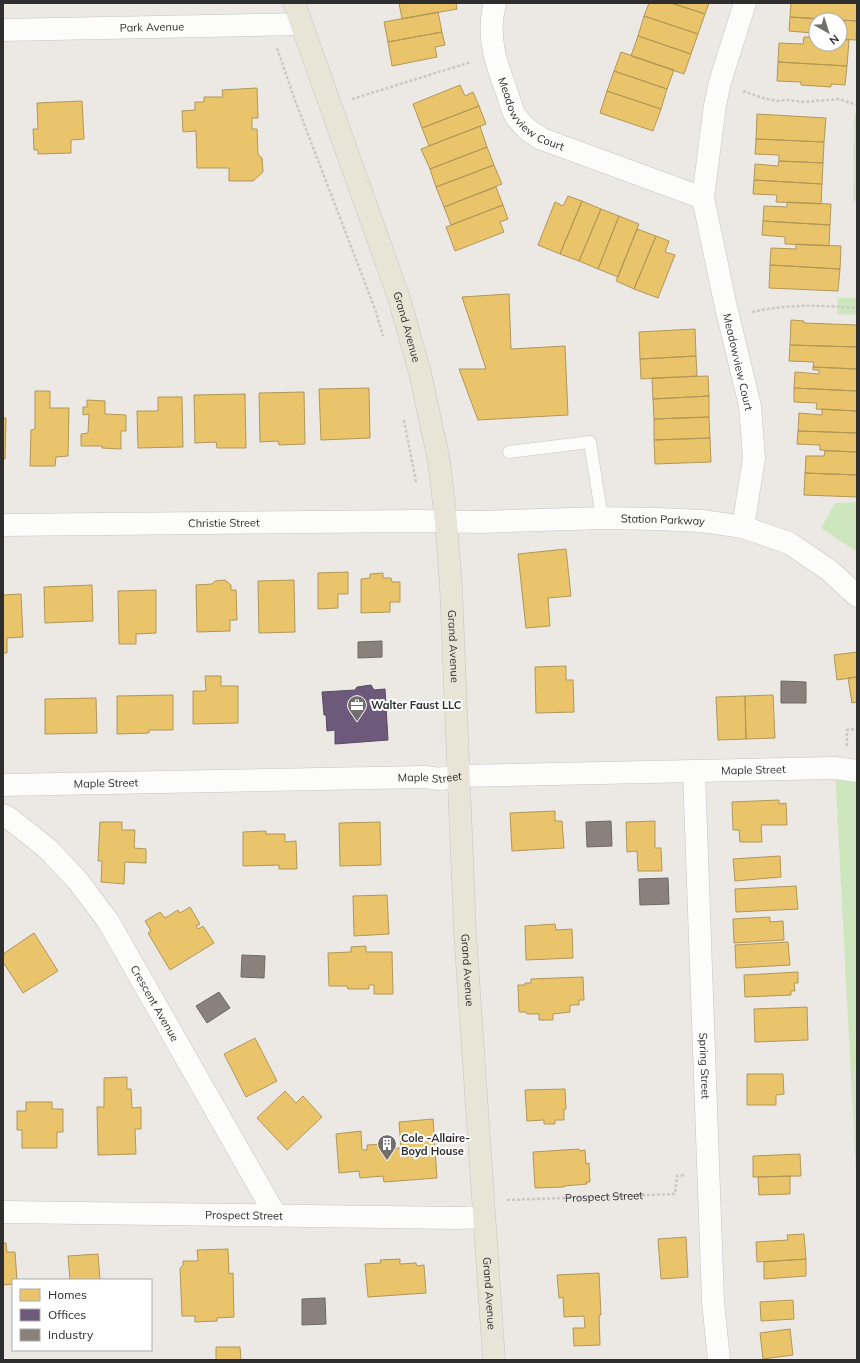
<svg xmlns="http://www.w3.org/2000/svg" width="860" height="1363" font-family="Mulish,sans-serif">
	<rect width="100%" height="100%" fill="#ece8e4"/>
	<!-- green -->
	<path fill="#cee6be" d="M857 113V201H853L854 115Z
		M838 298H857V315L837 314Z
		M857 502V552L821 528 835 503Z
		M835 768 857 771V1193Z"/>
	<!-- homes -->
	<path fill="#e9c46a" stroke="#b19758" d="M399 3H456L457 9 402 19Z
		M649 3H671L705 14 698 34 644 16Z
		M671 3H709L705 14Z
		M791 3H857V21L790 17Z
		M438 12 442 32 388 42 384 22Z
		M644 16 698 34 691 54 638 36Z
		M790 17 837 20H816V37H812L813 33 789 31Z
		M840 20 857 21 856 40 840 39Z
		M442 32 445 45 435 47 437 57 392 66 388 42Z
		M638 36 691 54 684 74 631 56Z
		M804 37H816V44H840V39L849 40 847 66 778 62 779 43 803 44Z
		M621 52 674 70 667 89 614 71Z
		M778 62 847 66 845 85 831 84V87L801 85V82L777 81Z
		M614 71 667 89 661 109 607 91Z
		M460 85 465 96 473 92 479 106 422 128 413 104Z
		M257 88 258 118H252V129H257L258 154 262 158 263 172 253 181H229V168H197L196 131 183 132 182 111 195 110V102H204V97H223L222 90Z
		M607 91 661 109 653 131 600 113Z
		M82 101 84 139 71 140V153L38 154V150H34L33 129H38L37 103Z
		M479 106 486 124 429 146 422 128Z
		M757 114 826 118 824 142 756 139Z
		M480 126 487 147 430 169 421 149Z
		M756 139 824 142 823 163 779 161V155L755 154Z
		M487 147 494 165 436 187 430 169Z
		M779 161 823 163 822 184 754 180 755 164 778 166Z
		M494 165 502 184 444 207 436 187Z
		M754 180 822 184 821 204 776 202 777 195 753 194Z
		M496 187 503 205 451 225 444 207Z
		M568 196 582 201 560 254 538 245 555 202 563 206Z
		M582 201 601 209 579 261 560 254Z
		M787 202 831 204 830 225 763 221 764 206 787 207Z
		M503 205 508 219 500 222 504 232 455 251 446 227Z
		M601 209 619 216 598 269 579 261Z
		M619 216 639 224 618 277 598 269Z
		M763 221 830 225 829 246 785 244V237L762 235Z
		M637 229 656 236 634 289 616 281Z
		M656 236 669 241 665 252 675 255 658 298 634 289Z
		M796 244 841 246 840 269 770 265 771 248 796 249Z
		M770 265 840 269 838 291 769 288Z
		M509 294 511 349 565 346 568 415 478 420 459 369H486L462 297Z
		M791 320 804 321V323L857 325V347L790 345Z
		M695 329 696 356 640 359 639 332Z
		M790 345 857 347V369L813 367 814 362 789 361Z
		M696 356 697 376 641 379 640 359Z
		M813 367 857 369V391L794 388 795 372 819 374V370H813Z
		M708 376 709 396 653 399 652 378Z
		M369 388 370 438 321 440 319 389Z
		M794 388 857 391V411L816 409 817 403 794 402Z
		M35 391H50V408H69L68 456 56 457 55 466H30L31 430 35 429Z
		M304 392 305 444 279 445 278 441 260 442 259 393Z
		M245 394 246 448H217L216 442 195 443 194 395Z
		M709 396V417L654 419 653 399Z
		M158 397H182L183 447 138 448 137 411H158Z
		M87 400 105 401V414L126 415V431H121V449L102 448V446H81V434L88 433 89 414 83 415V407H87Z
		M822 409 857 411V433L798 431 799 413 822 415Z
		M709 417 710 438 654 440V419Z
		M3 418H6L5 459H3Z
		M798 431 857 433V452L820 450V445L797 444Z
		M710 438 711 462 655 464 654 440Z
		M825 451 857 452V475L805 473 806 456H824Z
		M805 473 857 475V497L804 495Z
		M566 549 571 596 548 598 550 626 526 628 518 554Z
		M348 572V594H338V608L318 609V573Z
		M383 573V578H391L392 582H400V602H390V612L361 613V579L370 578V574Z
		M225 580 231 585V590H236L237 620H230V631L197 632 196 585 212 584 215 581Z
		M294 580 295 632 259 633 258 581Z
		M92 585 93 621 45 623 44 587Z
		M156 590V633L136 634V644H119L118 591Z
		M21 594 23 637 7 638V653H3V595Z
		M857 652V677L837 680 834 655Z
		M566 666V680H573L574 712 536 713 535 667Z
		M205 676H221V686H238V723L193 724V691H206Z
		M857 677V702L852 703 848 678Z
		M173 695V730H149V733L117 734V696Z
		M773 695 775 738 746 739 745 696Z
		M745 696 746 739 718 740 716 697Z
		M96 698 97 733 45 734V699Z
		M779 800V804L786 803 787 825H761L762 842H740L739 830H733L732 802Z
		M555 811V821H562L564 848 512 851 510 813Z
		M655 821V848H661L662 871H638L637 851 627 852 626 822Z
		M100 822H122V830H135L134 848 146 849V863L125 862 124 884 101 882 102 861H98Z
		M380 822 381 865 340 866 339 823Z
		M266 831V834H285V842L296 841 297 869H279V865L243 866V832Z
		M780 856 781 877 735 881 733 859Z
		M796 886 798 909 736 912 735 889Z
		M387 895 389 934 354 936 353 896Z
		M190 907 200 924 196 926 198 929 203 926 214 943 170 970 148 933 151 931 145 921 160 912 165 918 178 910 180 913Z
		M770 917V922L783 921 784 940 734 943 733 919Z
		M555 924 556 930 572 929 573 958 526 960 525 926Z
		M34 933 58 971 23 993 3 962V954Z
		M788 942 790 965 736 968 735 945Z
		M366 946V952H392L393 994H374V985H369V989H348L347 986H329L328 953 351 952V947Z
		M798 972V983H794L795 991H791V995L745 997 744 975Z
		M583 977 584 1000H579V1005H570V1012L553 1014V1020H539V1014H527L526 1012H519L518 985H525V983H531V979Z
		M807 1007 808 1040 755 1042 754 1009Z
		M255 1038 277 1081 246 1097 224 1054Z
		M747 1074H783L784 1094 776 1095V1105H747Z
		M127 1077V1089H131L132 1108 141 1107V1129H135L136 1154 98 1155 97 1107H104V1078Z
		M565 1089 566 1109H564V1120H555V1124H544V1120L527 1121 525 1090Z
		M285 1091 296 1103 303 1096 322 1117 287 1150 257 1118Z
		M26 1102H52V1109H63V1132H57V1148H22V1130H17V1111H26Z
		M433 1119 437 1178 384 1182 383 1176 360 1178 359 1171 339 1173 336 1134 361 1131 362 1150H367V1145L384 1144V1149L401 1148 399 1122Z
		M579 1149 580 1151 585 1150 586 1164 589 1163 590 1182H586L587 1184 564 1186V1187L535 1188 533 1152Z
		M800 1154 801 1176 753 1177V1156Z
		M790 1176V1194L759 1195 758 1177Z
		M804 1234 806 1259 757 1262 756 1242 788 1240 787 1235Z
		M686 1237 688 1277 661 1279 658 1239Z
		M3 1243H6L7 1252H15L17 1280H13V1284L3 1285Z
		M228 1249 229 1274 233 1273 234 1317 217 1318V1321L195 1322V1316H182L180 1269 183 1265V1261H198L197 1250Z
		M98 1254 100 1280H70L68 1256Z
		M400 1259V1264L416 1263 417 1266 424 1265 426 1293 368 1297 365 1264 381 1263 380 1260Z
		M806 1259V1276L764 1279V1262Z
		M599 1273 601 1315H599L600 1345 574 1346 573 1328H585L584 1316 564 1317 563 1297 559 1298 557 1275Z
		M793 1300 794 1319 761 1321 760 1302Z
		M790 1329 793 1355 763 1359 760 1333Z
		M216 1347H240L241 1360H216Z"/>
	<!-- offices -->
	<path fill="#6d597a" stroke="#5a4c63" d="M371 685 374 690 385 689 388 740 335 744V730L327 731 326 715H324L322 692 355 690 357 687Z"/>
	<!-- industry -->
	<path fill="#8a817c" stroke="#6e6865" d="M382 641V657L358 658V642Z
		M781 681 806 682V703H781Z
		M611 821 612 846 587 847 586 822Z
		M668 878 669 904 640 905 639 879Z
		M242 955 265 956 264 978 241 977Z
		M219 992 230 1008 207 1023 196 1006Z
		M325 1298 326 1324 302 1325V1299Z"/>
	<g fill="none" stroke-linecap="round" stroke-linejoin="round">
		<defs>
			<path id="lane" d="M509 452 590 442 602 518"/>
			<g id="street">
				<path id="s2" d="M495 3C486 36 496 64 508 95 510 102 512 112 517 118 524 128 532 133 542 139L703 198"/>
				<path id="s3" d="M3 30 301 24"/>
				<path id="s4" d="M3 525 417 521 481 522 602 518 657 519 702 521 743 527 789 543 829 570 857 596"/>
				<path d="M743 527 754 458 750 406 726 307 703 198 715 105 720 82 745 3"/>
				<path id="s5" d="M694 772 713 1302 719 1360"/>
				<path id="s6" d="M3 785 425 777 439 779 459 776 835 768 857 771"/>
				<path id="s7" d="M3 815 9 818 48 849 78 881 108 921 276 1216"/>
				<path id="s8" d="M3 1212 458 1218 484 1217"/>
			</g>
			<g id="primary">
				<path id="s9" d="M294 3 399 298 420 373 439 461 446 522 451 587 465 932 494 1360"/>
			</g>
		</defs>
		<!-- lane casing -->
		<use href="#lane" stroke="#c5c4c5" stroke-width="13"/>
		<!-- street casing -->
		<use href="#street" stroke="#c5c4c5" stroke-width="23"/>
		<!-- primary casing -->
		<use href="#primary" stroke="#c6c5c4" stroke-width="23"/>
		<!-- path -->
		<g stroke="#c9c9c8" stroke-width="2.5" stroke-dasharray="3 2" stroke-linecap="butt">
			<path d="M277 48 296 103 375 309 383 336"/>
			<path d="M743 91 763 98 777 101 789 100 802 102 839 99 857 105"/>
			<path d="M352 99 471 62"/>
			<path d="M752 312C787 304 821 305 857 308"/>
			<path d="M404 420 416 482"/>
			<path d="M847 746V730L857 729"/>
			<path id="s1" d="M507 1200 675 1194 677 1176 686 1175"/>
		</g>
		<!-- lane -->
		<use href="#lane" stroke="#fcfcfb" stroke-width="12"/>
		<!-- street -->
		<use href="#street" stroke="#fcfcfb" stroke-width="22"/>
		<!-- primary -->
		<use href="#primary" stroke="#e8e4d6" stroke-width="22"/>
	</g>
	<!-- icons -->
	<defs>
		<symbol id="office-pin" viewBox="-11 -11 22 30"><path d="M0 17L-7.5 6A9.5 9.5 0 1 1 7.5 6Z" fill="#706f6e" stroke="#fff"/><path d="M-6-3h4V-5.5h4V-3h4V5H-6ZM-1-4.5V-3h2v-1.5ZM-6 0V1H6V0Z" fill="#fff"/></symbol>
		<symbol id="building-pin" viewBox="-11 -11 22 30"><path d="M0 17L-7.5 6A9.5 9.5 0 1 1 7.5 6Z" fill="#706f6e" stroke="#fff"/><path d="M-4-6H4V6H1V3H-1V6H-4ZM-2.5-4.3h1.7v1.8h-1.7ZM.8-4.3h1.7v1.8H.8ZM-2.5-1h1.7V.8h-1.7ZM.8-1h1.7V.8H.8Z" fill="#fff"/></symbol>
	</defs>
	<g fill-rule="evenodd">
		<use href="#office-pin" x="346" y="694" width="22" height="30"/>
		<use href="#building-pin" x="376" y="1133" width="22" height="30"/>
	</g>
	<g text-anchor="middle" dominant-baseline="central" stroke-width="4" stroke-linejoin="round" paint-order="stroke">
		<!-- street labels -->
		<g font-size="11" fill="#2e2e2e" stroke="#fff">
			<text stroke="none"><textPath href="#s3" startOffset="149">Park Avenue</textPath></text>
			<text stroke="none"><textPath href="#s2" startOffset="126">Meadowview Court</textPath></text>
			<text stroke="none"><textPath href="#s9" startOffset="343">Grand Avenue</textPath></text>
			<text transform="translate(738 362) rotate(77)">Meadowview Court</text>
			<text stroke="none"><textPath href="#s4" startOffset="660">Station Parkway</textPath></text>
			<text stroke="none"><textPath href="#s4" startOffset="221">Christie Street</textPath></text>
			<text stroke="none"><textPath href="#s9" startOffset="667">Grand Avenue</textPath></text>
			<text stroke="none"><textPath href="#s6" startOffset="751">Maple Street</textPath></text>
			<text stroke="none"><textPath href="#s6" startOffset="427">Maple Street</textPath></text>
			<text stroke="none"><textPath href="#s6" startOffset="103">Maple Street</textPath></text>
			<text stroke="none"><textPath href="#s9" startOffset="991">Grand Avenue</textPath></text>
			<text stroke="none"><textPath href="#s7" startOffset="245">Crescent Avenue</textPath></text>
			<text stroke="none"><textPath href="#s5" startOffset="294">Spring Street</textPath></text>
			<text stroke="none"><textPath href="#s1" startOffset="97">Prospect Street</textPath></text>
			<text stroke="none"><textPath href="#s8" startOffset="241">Prospect Street</textPath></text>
			<text stroke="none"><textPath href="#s9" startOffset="1315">Grand Avenue</textPath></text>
		</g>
		<!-- poi labels -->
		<g font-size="11" font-weight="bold" fill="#2e2e2e" stroke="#fff" text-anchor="start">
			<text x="371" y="705">Walter Faust LLC</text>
			<text x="401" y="1138">Cole -Allaire-<tspan x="401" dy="13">Boyd House</tspan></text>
		</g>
	</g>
	<!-- border -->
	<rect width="860" height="1363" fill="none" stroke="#2e2e2e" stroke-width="8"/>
	<!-- legend -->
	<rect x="12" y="1279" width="140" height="72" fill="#ffffff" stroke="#ababab"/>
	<rect x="20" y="1289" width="20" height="12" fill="#e9c46a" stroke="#ababab"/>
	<text x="48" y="1299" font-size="12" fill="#2e2e2e">Homes</text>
	<rect x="20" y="1309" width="20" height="12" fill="#6d597a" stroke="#ababab"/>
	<text x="48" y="1319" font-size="12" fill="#2e2e2e">Offices</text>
	<rect x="20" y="1329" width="20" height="12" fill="#8a817c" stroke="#ababab"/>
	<text x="48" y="1339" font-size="12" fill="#2e2e2e">Industry</text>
	<!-- north arrow -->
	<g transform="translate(828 32) rotate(141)"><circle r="19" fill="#ffffff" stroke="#ababab"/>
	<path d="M0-3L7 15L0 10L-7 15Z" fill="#706f6e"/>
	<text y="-6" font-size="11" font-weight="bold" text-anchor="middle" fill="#2e2e2e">N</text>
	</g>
</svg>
